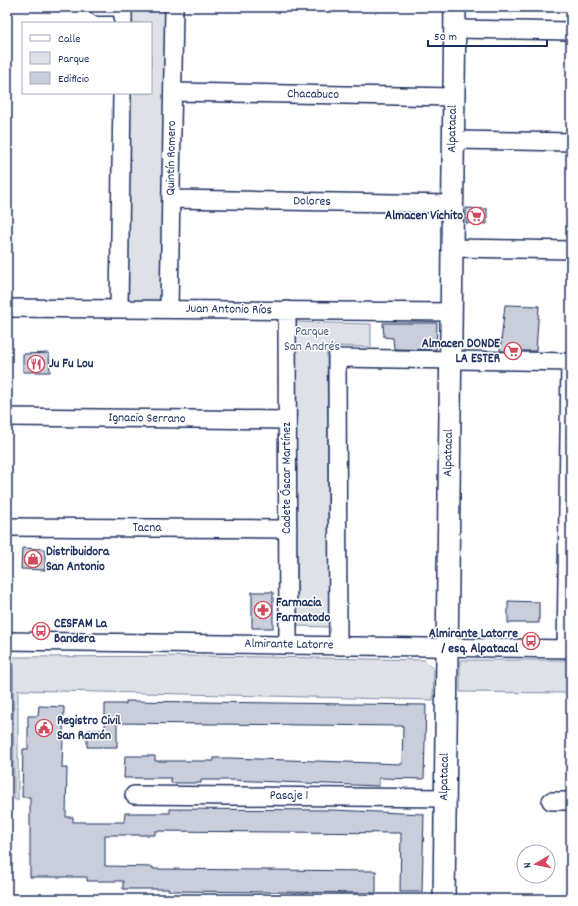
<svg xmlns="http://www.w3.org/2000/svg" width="578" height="906" font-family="Dekko,sans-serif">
	<rect width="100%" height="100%" fill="#fff"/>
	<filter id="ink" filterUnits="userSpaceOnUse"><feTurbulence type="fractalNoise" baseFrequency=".025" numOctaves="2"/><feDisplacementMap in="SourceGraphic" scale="8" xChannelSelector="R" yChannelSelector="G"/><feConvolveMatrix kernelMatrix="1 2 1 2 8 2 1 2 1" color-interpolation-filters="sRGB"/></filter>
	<g filter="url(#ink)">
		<!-- green -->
		<path fill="#dee1e7" stroke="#7c88a2" d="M130 7H168L163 306 125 305 129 93H151V23H130Z
			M294 322 371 324V347L327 346 329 627 298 626Z
			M211 656 425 660 434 670 433 700 18 690V801L14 799 13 657Z
			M460 660H571V693L460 692Z"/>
		<!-- building -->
		<path fill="#caceda" stroke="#1b2f5e" d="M466 208 487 209V224L466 223Z
			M505 305 539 306 536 351H500Z
			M383 323H437L436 350 394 349 393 338 384 337Z
			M49 353 50 372H23V354Z
			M22 548 45 549V570L21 569Z
			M252 592H273V628H252Z
			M508 601 539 602V623H508Z
			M126 701 426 705 424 779 379 778V786L229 780H201V783H171V778H124L125 756H155V761H214V758H230L402 764 403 726 117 723V747H87V730H105V704H126Z
			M39 706 64 707 62 768H67L66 817H73V822H124L125 813H170V809L332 810 424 814 422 892H400L401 833 155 831V835H105V866L153 867V869L376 871V893L169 891V889H123V881H87V877H30V797H22L23 749H28V716H38Z"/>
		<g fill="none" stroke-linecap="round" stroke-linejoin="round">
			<defs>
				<path id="minor" d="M98 7H123
					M123 23V7
					M454 29 571 31
					M173 92 454 97
					M453 140 571 142
					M171 199 452 204
					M452 248 571 250
					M7 308 451 312
					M119 309 122 93
					M169 309 174 7
					M287 310 288 645
					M7 417 287 420
					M7 527 288 529
					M7 641 571 649
					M338 646 337 358 571 362
					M566 649 570 362
					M134 795 445 798
					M551 801H571"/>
				<path id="major" d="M444 899 455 7"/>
			</defs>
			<!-- minor casing -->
			<use href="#minor" stroke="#1b2f5e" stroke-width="20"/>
			<!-- major casing -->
			<use href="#major" stroke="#1b2f5e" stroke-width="24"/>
			<!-- minor -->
			<use href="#minor" stroke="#fff" stroke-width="17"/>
			<!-- major -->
			<use href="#major" stroke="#fff" stroke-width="21"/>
		</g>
	</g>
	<!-- icons -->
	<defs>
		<symbol id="supermarket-ring" viewBox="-11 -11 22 22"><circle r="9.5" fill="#fff" stroke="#d1495b" stroke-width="1.5"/><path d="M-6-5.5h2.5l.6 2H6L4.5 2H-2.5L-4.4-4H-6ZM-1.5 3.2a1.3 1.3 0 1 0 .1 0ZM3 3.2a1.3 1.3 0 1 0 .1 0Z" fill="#d1495b"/></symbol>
		<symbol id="restaurant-ring" viewBox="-11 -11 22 22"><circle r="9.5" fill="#fff" stroke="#d1495b" stroke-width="1.5"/><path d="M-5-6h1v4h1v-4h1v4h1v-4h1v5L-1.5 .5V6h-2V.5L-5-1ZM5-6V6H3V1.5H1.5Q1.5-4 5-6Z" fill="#d1495b"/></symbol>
		<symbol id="shop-ring" viewBox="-11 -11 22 22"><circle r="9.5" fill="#fff" stroke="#d1495b" stroke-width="1.5"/><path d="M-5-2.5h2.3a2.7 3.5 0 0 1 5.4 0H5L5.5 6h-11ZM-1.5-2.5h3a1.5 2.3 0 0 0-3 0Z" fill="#d1495b"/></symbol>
		<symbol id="pharmacy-ring" viewBox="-11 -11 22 22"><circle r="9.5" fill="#fff" stroke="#d1495b" stroke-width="1.5"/><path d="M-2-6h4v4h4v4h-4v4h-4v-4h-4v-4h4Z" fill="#d1495b"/></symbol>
		<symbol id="bus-ring" viewBox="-11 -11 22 22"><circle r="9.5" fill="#fff" stroke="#d1495b" stroke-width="1.5"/><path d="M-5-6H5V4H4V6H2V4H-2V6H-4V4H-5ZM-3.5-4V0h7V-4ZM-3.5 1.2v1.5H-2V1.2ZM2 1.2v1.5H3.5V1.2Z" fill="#d1495b"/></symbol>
		<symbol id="civic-ring" viewBox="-11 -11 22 22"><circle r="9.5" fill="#fff" stroke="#d1495b" stroke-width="1.5"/><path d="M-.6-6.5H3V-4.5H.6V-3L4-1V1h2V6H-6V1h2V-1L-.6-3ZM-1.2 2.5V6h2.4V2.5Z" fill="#d1495b"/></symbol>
	</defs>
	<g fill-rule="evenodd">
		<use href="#supermarket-ring" x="466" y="206" width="20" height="20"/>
		<use href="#supermarket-ring" x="503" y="341" width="20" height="20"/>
		<use href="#restaurant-ring" x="26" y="354" width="20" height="20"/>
		<use href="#shop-ring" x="23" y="549" width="20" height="20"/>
		<use href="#pharmacy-ring" x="253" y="600" width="20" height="20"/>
		<use href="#bus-ring" x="31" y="621" width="20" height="20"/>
		<use href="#bus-ring" x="521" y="631" width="20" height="20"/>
		<use href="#civic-ring" x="34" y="718" width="20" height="20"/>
	</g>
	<g text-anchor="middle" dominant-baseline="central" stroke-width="3" stroke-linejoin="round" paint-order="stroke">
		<!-- street labels -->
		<g font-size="13" fill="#1b2f5e" stroke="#fff">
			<text transform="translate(313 95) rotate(1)">Chacabuco</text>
			<text transform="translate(453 129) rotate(-89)">Alpatacal</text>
			<text transform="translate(172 158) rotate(-89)">Quintín Romero</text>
			<text transform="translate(312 202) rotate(1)">Dolores</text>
			<text transform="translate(229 310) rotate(1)">Juan Antonio Ríos</text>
			<text transform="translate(147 419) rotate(1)">Ignacio Serrano</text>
			<text transform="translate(449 453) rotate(-89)">Alpatacal</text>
			<text transform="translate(287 478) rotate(-90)">Cadete Óscar Martínez</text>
			<text x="147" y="528">Tacna</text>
			<text transform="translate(289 645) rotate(1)">Almirante Latorre</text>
			<text transform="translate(445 777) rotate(-89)">Alpatacal</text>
			<text x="289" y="796">Pasaje 1</text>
		</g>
		<!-- poi labels -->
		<g font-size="13" font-weight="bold" fill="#1b2f5e" stroke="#fff" text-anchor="start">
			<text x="463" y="216" text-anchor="end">Almacen Vichito</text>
			<text x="500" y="344" text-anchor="end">Almacen DONDE<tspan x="500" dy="15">LA ESTER</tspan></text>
			<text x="49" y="364">Ju Fu Lou</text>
			<text x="46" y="552">Distribuidora<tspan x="46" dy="15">San Antonio</tspan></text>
			<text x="276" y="603">Farmacia<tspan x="276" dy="15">Farmatodo</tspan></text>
			<text x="54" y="624">CESFAM La<tspan x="54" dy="15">Bandera</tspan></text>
			<text x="518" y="634" text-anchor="end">Almirante Latorre<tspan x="518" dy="15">/ esq. Alpatacal</tspan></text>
			<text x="57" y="721">Registro Civil<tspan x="57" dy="15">San Ramón</tspan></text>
		</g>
		<!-- park labels -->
		<g font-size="13" fill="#4c5c80" stroke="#fff">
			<text x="312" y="332">Parque<tspan x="312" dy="15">San Andrés</tspan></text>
		</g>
	</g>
	<!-- margin -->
	<rect width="578" height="906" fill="none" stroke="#fff" stroke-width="24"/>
	<rect x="12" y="12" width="554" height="882" fill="none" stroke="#1b2f5e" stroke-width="1.5" filter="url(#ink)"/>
	<!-- legend -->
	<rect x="22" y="22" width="130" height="72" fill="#ffffff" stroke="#a4acbf"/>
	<rect x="30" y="35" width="20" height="6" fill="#ffffff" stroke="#a4acbf"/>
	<text x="58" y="42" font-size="12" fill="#1b2f5e">Calle</text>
	<rect x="30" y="52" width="20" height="12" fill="#dee1e7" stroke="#a4acbf"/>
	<text x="58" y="62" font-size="12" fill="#1b2f5e">Parque</text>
	<rect x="30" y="72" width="20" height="12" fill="#caceda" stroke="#a4acbf"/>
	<text x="58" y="82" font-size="12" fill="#1b2f5e">Edificio</text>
	<!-- north arrow -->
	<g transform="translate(536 864) rotate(261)"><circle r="19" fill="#ffffff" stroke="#a4acbf"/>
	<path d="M0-3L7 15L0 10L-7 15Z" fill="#d1495b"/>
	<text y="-6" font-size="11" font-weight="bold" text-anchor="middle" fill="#1b2f5e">N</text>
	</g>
	<!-- scale -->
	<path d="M428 40v6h119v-6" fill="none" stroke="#1b2f5e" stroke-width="2"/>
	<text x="434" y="40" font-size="12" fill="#1b2f5e" stroke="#ffffff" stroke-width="3" paint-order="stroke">50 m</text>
</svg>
